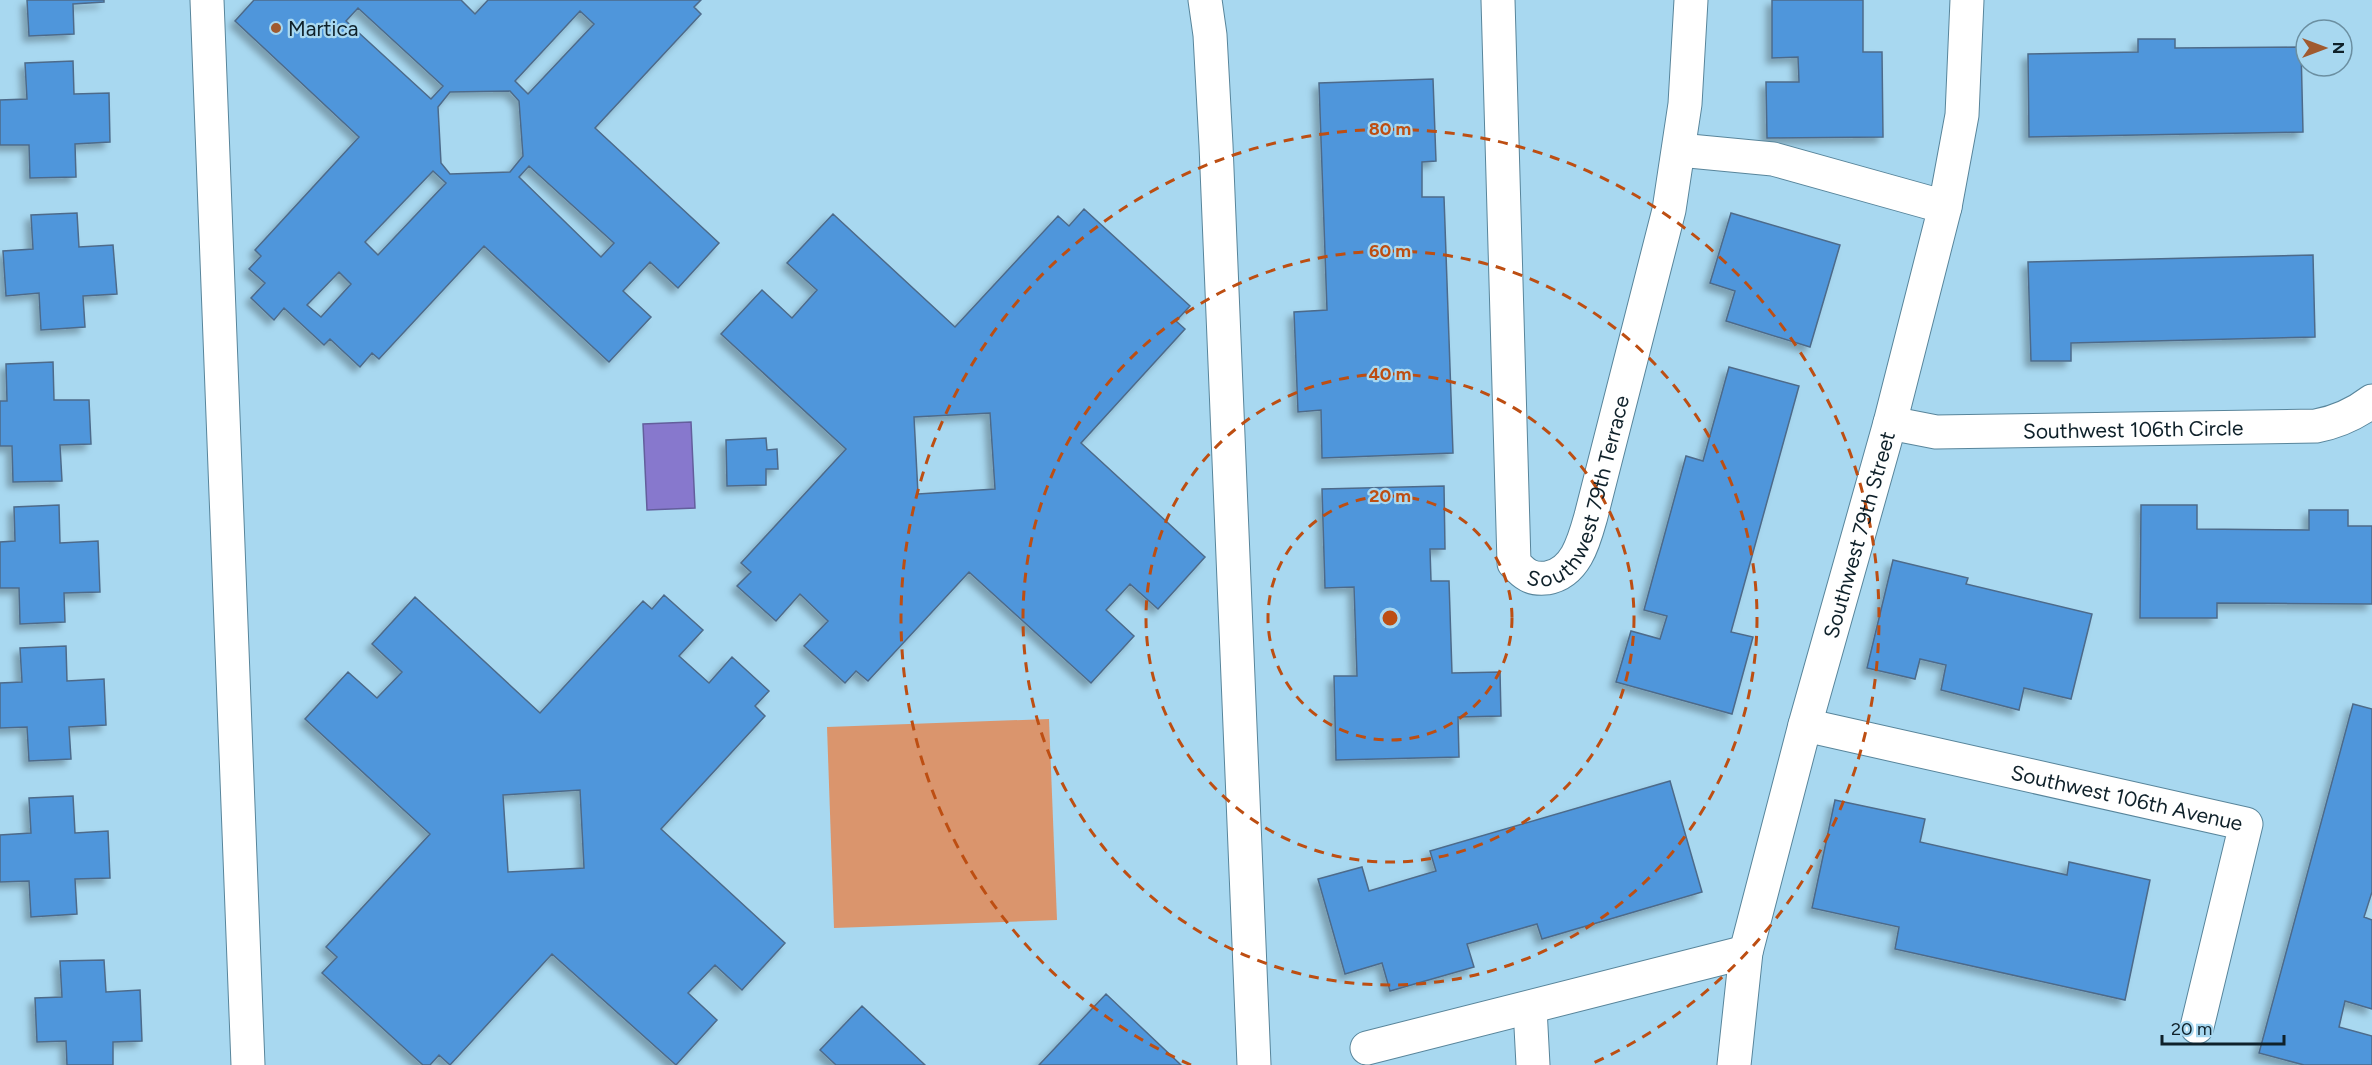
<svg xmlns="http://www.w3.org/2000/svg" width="2372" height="1065" font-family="Figtree,sans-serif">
	<defs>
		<filter id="shadow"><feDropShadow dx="-5.5" dy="5.5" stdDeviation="3" flood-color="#0004"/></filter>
	</defs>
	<rect width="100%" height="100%" fill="#a8d8f0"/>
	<!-- green -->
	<path fill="#da956d" d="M1049 719 1057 920 834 928 827 727Z"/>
	<!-- water -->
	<path fill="#8778cd" stroke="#635e9c" stroke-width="1.5" d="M691 422 695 508 647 510 643 424Z"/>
	<!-- building -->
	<path fill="#5096db" stroke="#4d6b8a" stroke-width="1.5" fill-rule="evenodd" filter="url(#shadow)" d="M27 0H104V2L73 4 74 34 29 36Z
		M254 0H461L475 14 488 0H701L694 7 701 14 595 128 719 243 678 288 650 262 623 291 651 317 609 362 484 246 379 359 372 353 360 367 330 339 324 345 284 308 274 320 251 298 265 283 249 269 261 256 255 250 359 137 235 21ZM358 8 443 86 431 99 346 21ZM580 11 594 24 528 94 515 81ZM510 91 519 101 523 156 510 172 450 174 441 163 438 107 450 92ZM529 166 614 243 601 257 519 177ZM433 171 446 183 378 255 365 242ZM339 272 351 284 321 317 307 305Z
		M1772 0H1863V52H1882L1883 137 1767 138 1766 82H1799L1798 57 1772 58Z
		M2138 39H2175V48L2301 47 2303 132 2029 137 2028 54 2138 52Z
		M73 61 74 94 109 93 110 142 75 144 76 177 30 178 29 145H0V100L27 99 25 63Z
		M1433 79 1436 161 1422 162V197H1444L1453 453 1322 458 1321 410 1298 412 1294 312 1327 310 1319 83Z
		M1084 209 1190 306 1176 321 1185 329 1081 443 1205 557 1158 609 1130 584 1106 610 1134 636 1091 683 969 572 868 681 856 671 845 683 804 646 828 621 800 594 776 621 737 586 751 572 741 563 846 449 721 334 762 290 792 318 817 290 787 263 833 214 955 327 1058 216 1069 226ZM990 413 995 489 918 494 914 417Z
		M77 213 79 247 113 245 117 294 83 296 85 327 41 330 39 293 6 296 3 251 33 249 31 215Z
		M1731 213 1840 245 1810 347 1726 321 1735 291 1710 283Z
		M2313 255 2315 337 2071 343V361H2031L2028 262Z
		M53 362 54 400H89L91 444 60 445 62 481 13 482 12 446H0V401H7L6 364Z
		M1729 367 1799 386 1731 632 1753 637 1732 714 1616 682 1631 631 1660 639 1667 616 1644 610 1686 456 1703 461Z
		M766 438 767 450 777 449 778 469H766V485L727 486 726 440Z
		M1444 486 1445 549H1430L1431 581H1449L1452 673 1500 672 1501 716 1458 717 1459 757 1336 760 1334 676H1357L1354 587 1325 588 1322 489Z
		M59 505 60 543 98 541 100 592 64 593 65 622 20 624 19 588H0V542L15 541 14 507Z
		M2141 505H2197V529L2309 530V510H2348V526H2372V604L2217 603V618H2140Z
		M1893 560 1968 578 1966 584 2092 614 2071 699 2024 688 2019 710 1941 690 1946 665 1920 659 1915 679 1867 668Z
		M664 595 703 630 679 656 709 683 732 657 769 691 755 706 765 716 661 829 785 943 742 990 715 965 688 993 717 1020 676 1065 552 954 450 1065 439 1055 430 1065H423L322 973 337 957 326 947 430 834 305 719 348 672 377 698 402 672 372 644 415 597 540 713 643 601 652 609ZM580 790 584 868 508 872 503 795Z
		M66 646 67 681 104 679 106 725 69 727 71 759 29 761 27 727 0 728V683L22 682 20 648Z
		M2353 704 2372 709V892L2364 917 2372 920V1009L2345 1001 2339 1027 2372 1036V1065H2304L2259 1053Z
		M1670 781 1702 892 1542 939 1537 924 1467 944 1474 967 1390 991 1382 963 1345 974 1318 879 1362 867 1369 891 1436 871 1430 851Z
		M73 796 75 833 108 831 110 878 75 879 77 914 31 917 29 881 0 882V835L31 833 29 798Z
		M1835 800 1925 819 1920 842 2067 875 2069 862 2150 880 2125 1000 1895 949 1899 927 1812 908Z
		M104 960 106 992 140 990 142 1041 113 1042V1065H67L66 1041 37 1042 35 998 62 997 60 961Z
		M1106 994 1181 1065H1039Z
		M862 1006 925 1065H836L820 1050Z"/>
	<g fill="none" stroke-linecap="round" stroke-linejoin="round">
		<defs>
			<g id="minor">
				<path d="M207 0 248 1065"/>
				<path d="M1205 0 1210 35 1216 145 1254 1065"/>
				<path id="s1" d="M1498 0 1514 563C1524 574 1531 580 1547 578 1576 573 1584 541 1591 516L1669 210 1685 104 1691 0"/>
				<path d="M1679 150 1773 159 1945 207"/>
				<path id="s2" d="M1890 423 1936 432 2316 426C2337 422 2355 414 2372 401"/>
				<path id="s3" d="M1805 725 2246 824 2197 1027"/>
				<path d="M1530 1008 1533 1065"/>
				<path d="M1367 1048 1746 952"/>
				<path id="s4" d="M1734 1065 1746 952 1805 725 1890 423 1945 207 1962 115 1967 0"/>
			</g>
		</defs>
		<!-- minor casing -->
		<use href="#minor" stroke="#58859b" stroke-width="35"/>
		<!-- minor -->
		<use href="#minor" stroke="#fff" stroke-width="33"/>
	</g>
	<!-- distance rings -->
	<g fill="none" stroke="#bd4e12" stroke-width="3" stroke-dasharray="10 8">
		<circle cx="1390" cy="618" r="122"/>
		<circle cx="1390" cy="618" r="244"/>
		<circle cx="1390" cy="618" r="367"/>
		<path d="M1191 1065A489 489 0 1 1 1589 1065"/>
	</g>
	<!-- markers -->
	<circle fill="#a05a2f" stroke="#a8d8f0" stroke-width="2" cx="276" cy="28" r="6"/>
	<g text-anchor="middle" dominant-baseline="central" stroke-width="4.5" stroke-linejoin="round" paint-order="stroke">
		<!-- poi labels -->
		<g font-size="21" fill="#0f212a" stroke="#a8d8f0" text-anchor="start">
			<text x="288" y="28">Martica</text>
		</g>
		<!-- street labels -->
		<g font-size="21" fill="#0f212a" stroke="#a8d8f0">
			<text stroke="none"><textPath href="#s2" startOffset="244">Southwest 106th Circle</textPath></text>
			<text stroke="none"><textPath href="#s1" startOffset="694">Southwest 79th Terrace</textPath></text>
			<text stroke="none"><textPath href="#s4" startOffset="546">Southwest 79th Street</textPath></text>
			<text stroke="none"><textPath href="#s3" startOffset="330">Southwest 106th Avenue</textPath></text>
		</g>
	</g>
	<circle cx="1390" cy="618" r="9" fill="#bd4e12" stroke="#a8d8f0" stroke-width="3"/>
	<g font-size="18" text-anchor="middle" font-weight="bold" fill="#bd4e12" stroke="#a8d8f0" stroke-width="4.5" stroke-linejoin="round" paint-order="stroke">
		<text x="1390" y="135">80 m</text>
		<text x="1390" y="257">60 m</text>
		<text x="1390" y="380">40 m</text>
		<text x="1390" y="502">20 m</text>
	</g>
	<!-- north arrow -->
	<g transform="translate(2324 48) rotate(90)"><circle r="28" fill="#a8d8f0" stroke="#6b8fa1" stroke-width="1.5"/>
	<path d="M0-4.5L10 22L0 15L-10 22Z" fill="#a05a2f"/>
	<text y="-9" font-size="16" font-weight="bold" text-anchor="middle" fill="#0f212a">N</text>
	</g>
	<!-- scale -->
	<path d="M2162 1035v9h122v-9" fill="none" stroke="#0f212a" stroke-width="3"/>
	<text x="2171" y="1035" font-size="18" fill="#0f212a" stroke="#a8d8f0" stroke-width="4.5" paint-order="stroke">20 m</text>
</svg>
